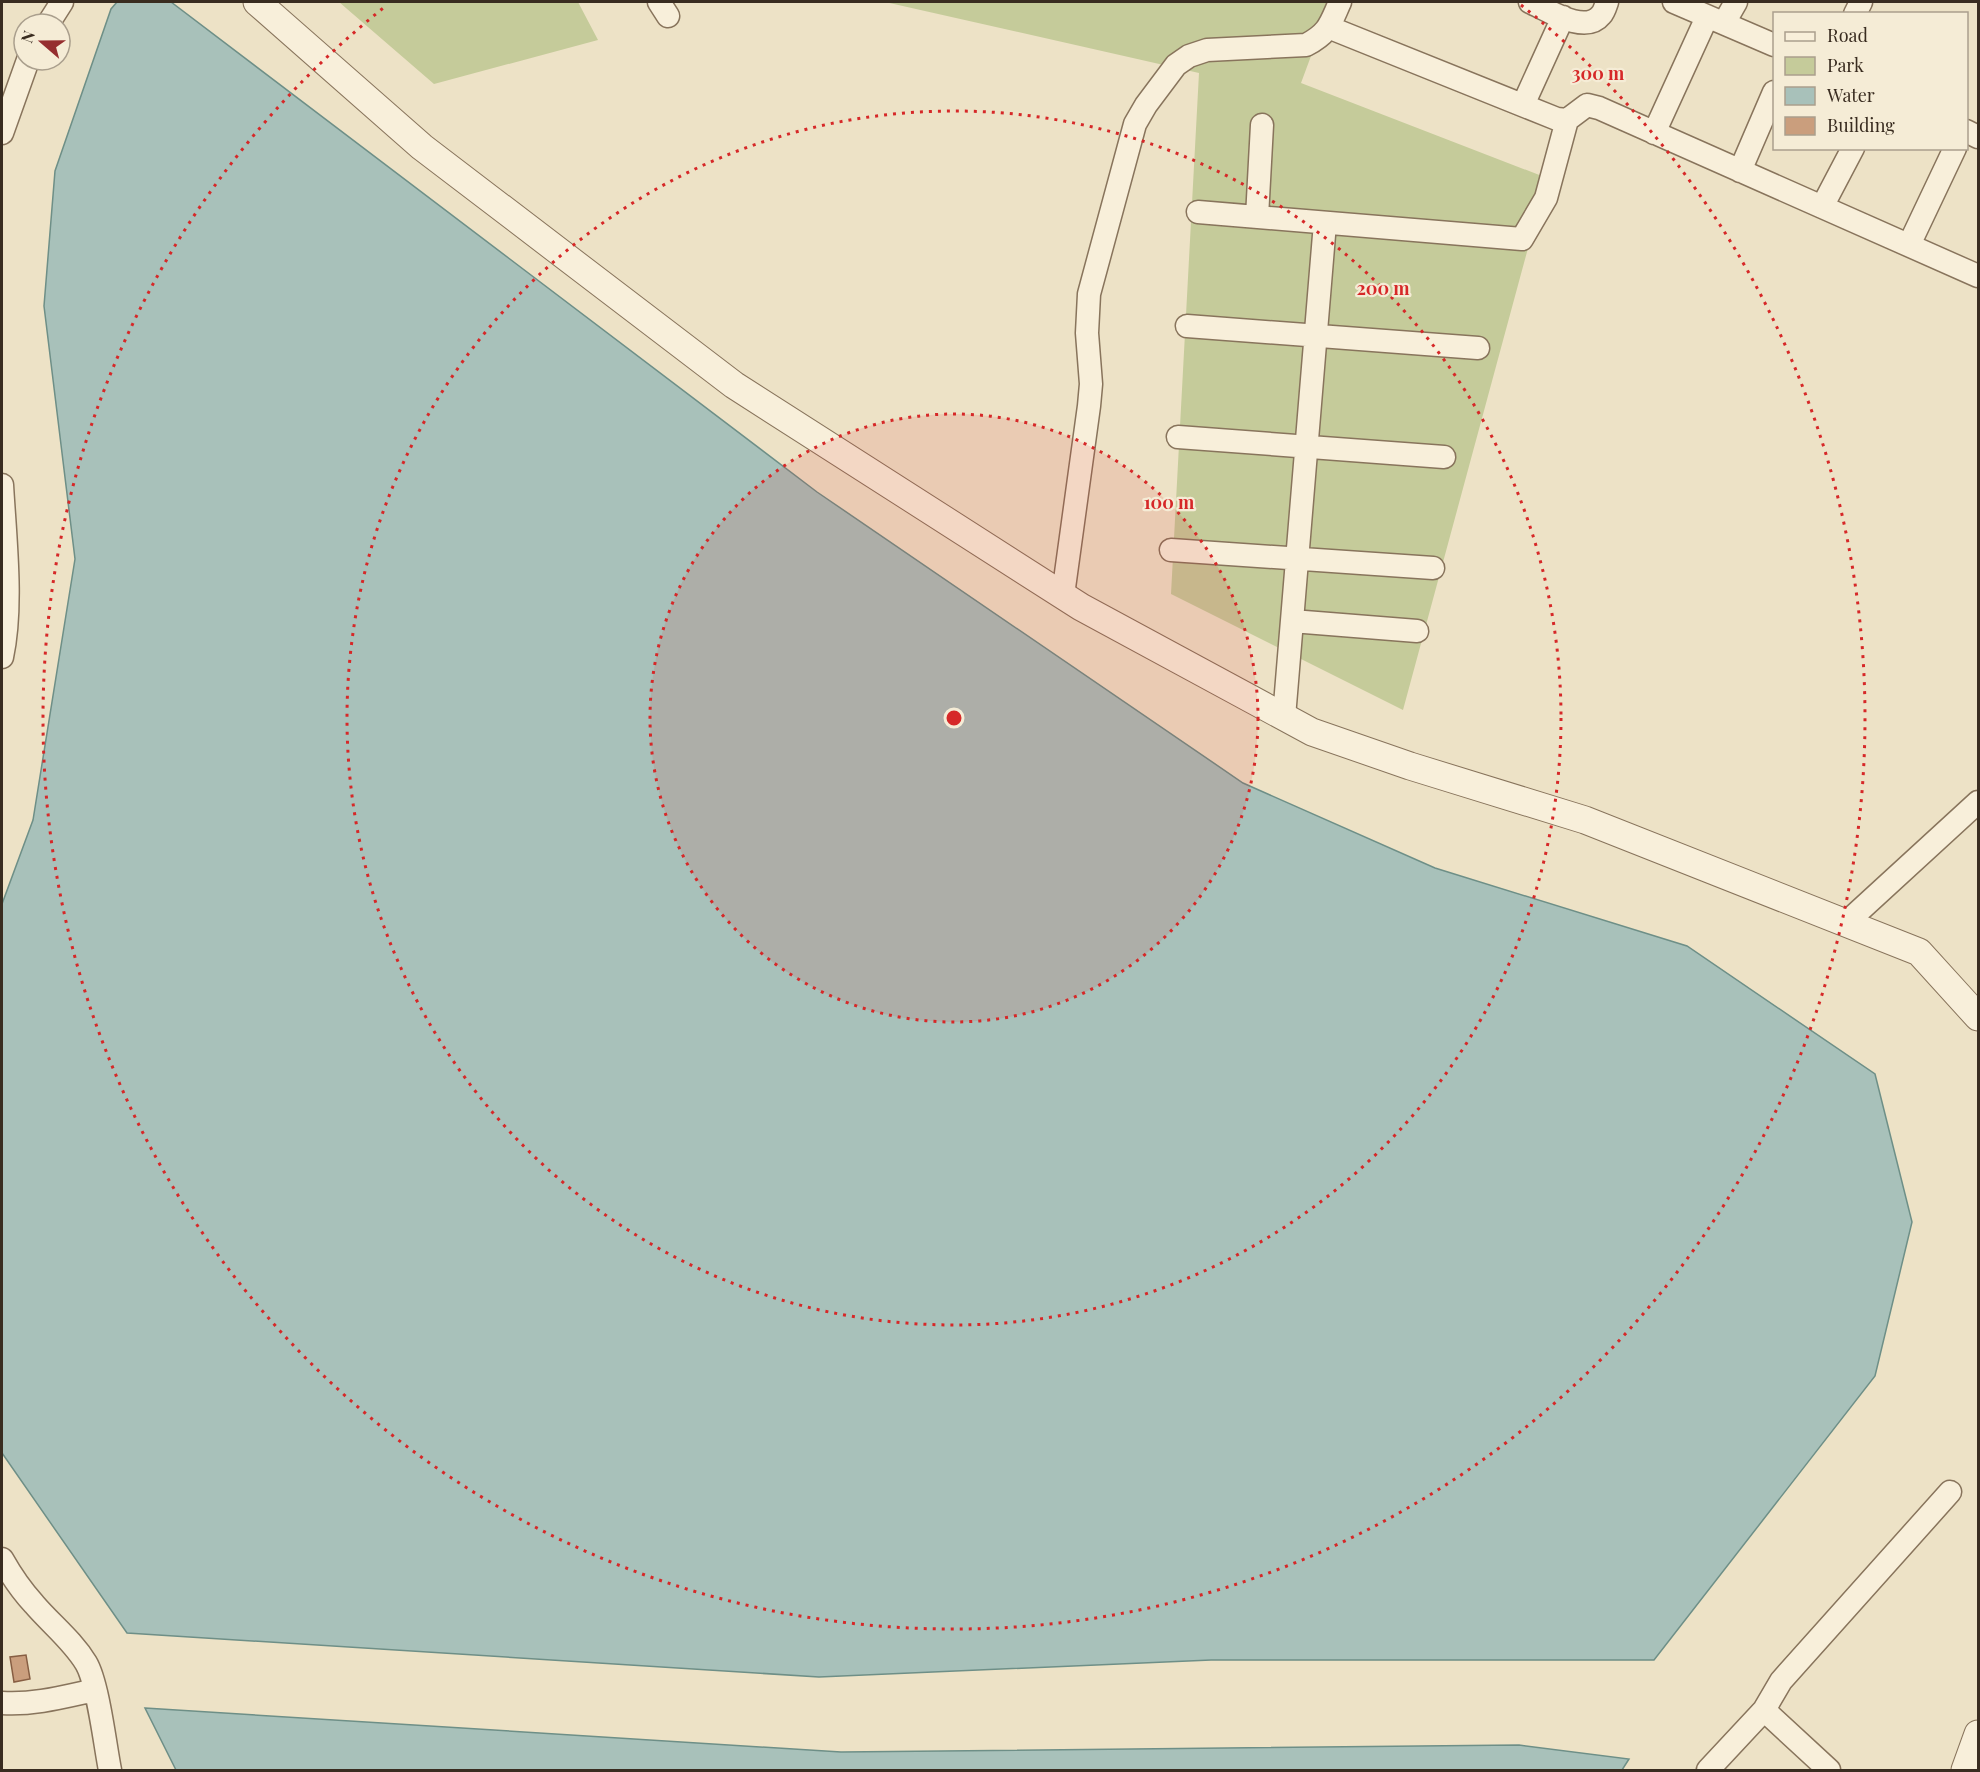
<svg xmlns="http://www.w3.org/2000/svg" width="1980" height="1772" font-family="'Playfair Display',serif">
	<rect width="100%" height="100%" fill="#ede2c6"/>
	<!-- green -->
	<path fill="#c5cb9a" d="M339 2H578L598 40 434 84Z
		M885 2H1331L1301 83 1547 178 1403 710 1171 594 1199 73Z"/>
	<!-- water -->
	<path fill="#a8c1ba" stroke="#6e8f87" stroke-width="1.5" d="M117 2H171L817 492 1243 783 1435 868 1687 946 1875 1074 1912 1222 1875 1376 1654 1660H1211L819 1677 127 1633 2 1453V904L33 820 75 559 44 306 55 171 111 9Z
		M145 1708 841 1752 1519 1745 1629 1759 1622 1770H176Z"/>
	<!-- building -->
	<path fill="#ca9e7d" stroke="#875e43" stroke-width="1.5" d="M26 1655 30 1679 14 1682 10 1657Z"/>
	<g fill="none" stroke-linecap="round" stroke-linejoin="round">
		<defs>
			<path id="minor" d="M659 2 668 16
				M1530 2C1548 10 1585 35 1601 15 1604 12 1606 5 1607 2
				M1674 2 1774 45
				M1855 14 1861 2
				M1724 23 1736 2
				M48 24 62 2
				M1328 27 1557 119 1567 120 1587 105 1599 108 1978 276
				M1523 105 1563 17
				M1966 131 1978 137
				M2 133 28 60
				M1654 133 1707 17
				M1740 171 1774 92
				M1822 207 1853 148
				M1198 212 1522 239 1546 198 1567 120
				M1257 217 1262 125
				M1909 245 1955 148
				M1187 326 1478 348
				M1178 437 1444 457
				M2 485C5 537 13 606 2 657
				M1171 550 1433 568
				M1063 595 1089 406 1091 384 1087 333 1089 294 1135 124 1146 105 1176 65 1189 56 1207 50 1306 45C1329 33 1330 24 1340 2
				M1292 621 1417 631
				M1284 717 1325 223
				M1846 923 1978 802
				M2 1559C11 1575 21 1590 34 1604 51 1624 72 1640 86 1663 98 1683 105 1745 110 1770
				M2 1703C34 1705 63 1697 95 1690
				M1764 1710 1829 1770
				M1708 1770 1764 1710 1781 1681 1950 1492"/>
			<path id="tertiary" d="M257 2 422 147 734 385 1081 607 1312 732 1410 766 1585 820 1919 952 1978 1017
				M1965 1770 1978 1734"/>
		</defs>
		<!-- minor casing -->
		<use href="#minor" stroke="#88745c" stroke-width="25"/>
		<!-- tertiary casing -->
		<use href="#tertiary" stroke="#88745c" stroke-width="29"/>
		<!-- minor -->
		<use href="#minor" stroke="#f8efda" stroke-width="22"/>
		<!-- tertiary -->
		<use href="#tertiary" stroke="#f8efda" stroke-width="27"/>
	</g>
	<!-- distance rings -->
	<circle cx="954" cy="718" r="304" fill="#d62828" fill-opacity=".12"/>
	<g fill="none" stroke="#d62828" stroke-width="3" stroke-dasharray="3 6">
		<circle cx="954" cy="718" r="304"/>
		<circle cx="954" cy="718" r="607"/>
		<path d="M1521 5A911 911 0 1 1 387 5"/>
	</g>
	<circle cx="954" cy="718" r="9" fill="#d62828" stroke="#f5ecd6" stroke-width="3"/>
	<g font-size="18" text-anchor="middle" font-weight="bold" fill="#d62828" stroke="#f5ecd6" stroke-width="4.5" stroke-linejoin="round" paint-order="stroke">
		<text x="1598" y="80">300 m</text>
		<text x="1383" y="295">200 m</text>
		<text x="1169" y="509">100 m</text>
	</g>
	<!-- border -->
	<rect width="1980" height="1772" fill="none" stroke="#392c20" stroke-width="6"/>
	<!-- legend -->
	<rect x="1773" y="12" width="195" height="138" fill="#f5ecd6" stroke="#aa9f8d" stroke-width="1.5"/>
	<rect x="1785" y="32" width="30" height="9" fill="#f8efda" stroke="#aa9f8d" stroke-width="1.5"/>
	<text x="1827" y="42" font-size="18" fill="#392c20">Road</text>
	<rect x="1785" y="57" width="30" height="18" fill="#c5cb9a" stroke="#aa9f8d" stroke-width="1.5"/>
	<text x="1827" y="72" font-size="18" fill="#392c20">Park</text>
	<rect x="1785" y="87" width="30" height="18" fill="#a8c1ba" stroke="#aa9f8d" stroke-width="1.5"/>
	<text x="1827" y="102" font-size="18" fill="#392c20">Water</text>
	<rect x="1785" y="117" width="30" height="18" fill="#ca9e7d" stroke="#aa9f8d" stroke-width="1.5"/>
	<text x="1827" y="132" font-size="18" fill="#392c20">Building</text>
	<!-- north arrow -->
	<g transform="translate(42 42) rotate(290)"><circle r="28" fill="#f5ecd6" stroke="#aa9f8d" stroke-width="1.5"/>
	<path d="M0-4.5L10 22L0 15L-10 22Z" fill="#952e2f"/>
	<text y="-9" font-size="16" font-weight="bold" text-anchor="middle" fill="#392c20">N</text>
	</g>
</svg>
